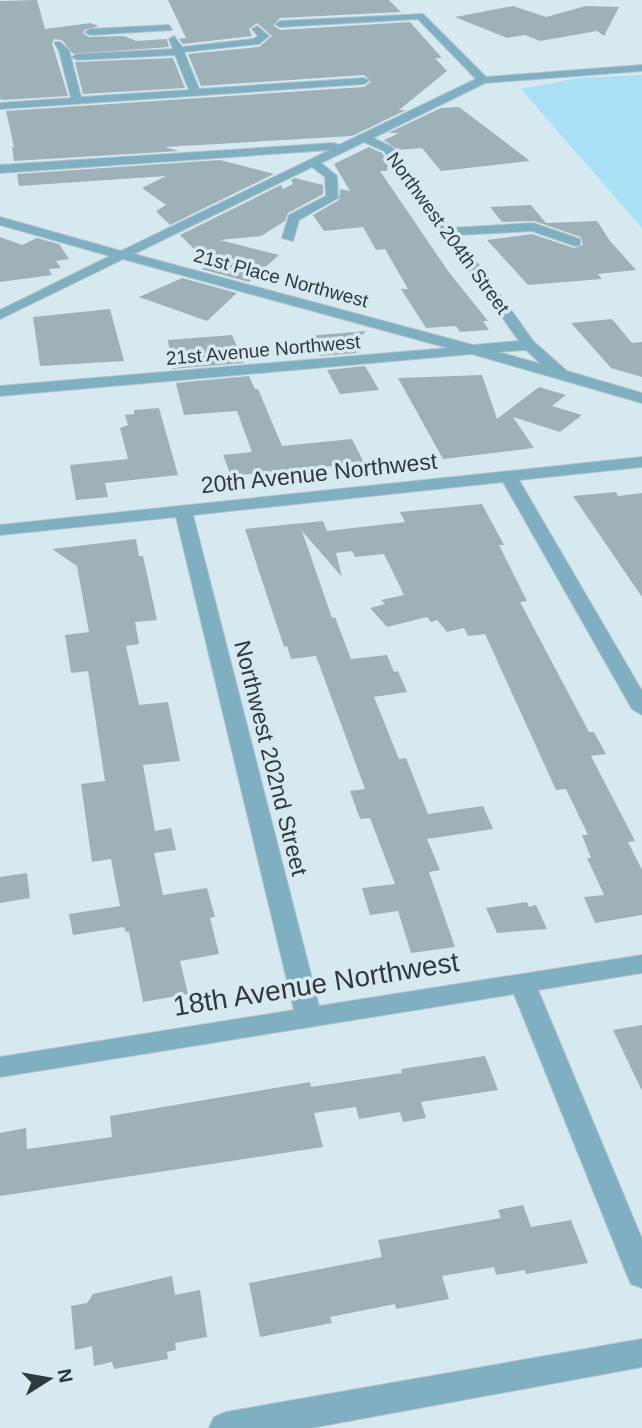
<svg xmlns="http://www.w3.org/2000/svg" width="642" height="1428" font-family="Arial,sans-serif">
	<rect width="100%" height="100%" fill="#d6e9f1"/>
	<!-- green -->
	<path fill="#a9e0f6" d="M642 75V228L521 89 578 78Z"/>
	<!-- building -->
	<path fill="#9fb1b8" d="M37 0 45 29 90 23 99 26 84 30 83 33 89 37 124 36 136 41 167 39 169 47 73 54 62 40 54 39 52 43 68 96 3 100 0 99V1Z
		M168 0H389L401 12 280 18 273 25 280 30 410 22 442 58H435L447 71 399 110H406L352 136 165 147 179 151 14 161 12 147H14L6 111 364 87 371 82 364 75 201 86 188 54 259 47 272 36 257 23 249 29 252 36 183 44 179 39 186 38Z
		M513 6 546 17 586 6 619 7 604 36 597 31 540 41 525 35 507 38 455 17Z
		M173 58 185 88 83 94 75 62Z
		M459 107 530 161 441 171 422 148 397 150 384 140 399 133H388L441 108Z
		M369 147 382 153 388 161 387 171H380L448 271 488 321H483L489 330 460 332 456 326 426 328 401 289H408L385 249 376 250 363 227 324 231 313 215 339 200 340 189 350 191 334 164Z
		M220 160 274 174 170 225 156 211 166 205 142 188 166 176 19 186 17 174Z
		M295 178 323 185V194L288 213 285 221 261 236 220 240 279 255 249 282 201 269 213 264 207 262 180 235 281 185 283 189 293 184 291 180Z
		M531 205 546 223 597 221 610 241 636 270 598 274 602 279 528 285 487 240 532 234 574 248 583 245 581 237 534 221 502 222 490 207Z
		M0 237 22 245 37 238 59 244 69 259 56 261 61 268 49 269 52 275 0 282Z
		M182 278 237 293 207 321 139 297Z
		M110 309 124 361 40 366 33 317Z
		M612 319 632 343 642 342V377L611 368 571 323Z
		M366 331 352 345 357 353 320 356 308 336Z
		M232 335 244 363 172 369 168 340Z
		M365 366 379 390 340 394 327 370Z
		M482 375 497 419 539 387 566 395 552 406 582 415 560 432 513 417 534 448 443 459 398 378Z
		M249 376 255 389H258L282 446 352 439 364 463 231 476 223 455 252 452 237 411 184 415 176 383Z
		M159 408 178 475 105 483 108 497 76 500 70 465 128 459 120 428 128 425 125 415 134 414V410Z
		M616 492 618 496 642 493V597L573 496Z
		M482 504 504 545H499L527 601 520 602 589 732H594L606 754 591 756 635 841 628 842 642 870V915L595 923 584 897 604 895 587 858H591L582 835H588L566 789 556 790 485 634 468 636 464 628 447 632 437 620 431 622 427 617 387 627 370 608 385 604 381 600 404 595 384 554 355 557 352 551 336 553 342 577 302 531 332 618 335 617 351 659 387 655 394 672 398 671 407 692 374 697 399 759 406 758 428 814 483 806 493 829 427 839 440 870 429 872 455 947 411 953 398 911 370 915 362 888 395 884 370 818 360 819 350 791 365 789 316 656 291 659 287 646 284 647 245 529 323 521 327 531 405 522 400 512Z
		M136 539 139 556H143L157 620 135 622 139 644 126 646 139 705 168 702 180 761 143 765 155 831 171 828 176 850 154 853 163 895 207 888 215 917 210 918 219 954 180 961 188 994 143 1002 129 932H126L124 927 73 935 69 914 120 906 111 859 92 862 81 784 105 781 88 671 71 673 65 635 89 632 77 566 52 549Z
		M27 873 30 898 0 903V877Z
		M527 902 529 907 536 905 547 929 497 933 486 908Z
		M642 1025V1091L613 1030Z
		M485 1056 498 1090 421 1102 426 1118 403 1122 400 1112 359 1119 356 1107 314 1113 323 1147 0 1196V1133L26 1128 27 1149 112 1137 110 1116 310 1082 311 1087 402 1073 401 1069Z
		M523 1205 531 1227 571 1220 588 1263 526 1274 525 1270 496 1275 494 1267 442 1276 449 1299 396 1309 395 1304 330 1317 332 1323 260 1337 249 1283 382 1257 378 1240 501 1218 498 1210Z
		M172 1276 175 1295 200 1290 207 1337 175 1343 176 1350 167 1352 168 1359 114 1369 112 1362 94 1366 92 1346 75 1350 71 1306 87 1303 93 1294Z"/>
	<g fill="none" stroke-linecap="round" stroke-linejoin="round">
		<defs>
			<path id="minor" d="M423 14 486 77 642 65V71L485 83 373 138 392 147 451 228 533 223 580 239V245L575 246 532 231 457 235 534 342 567 371 642 393V403L472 354 0 396V386L448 348 123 259 0 319V310L110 256 0 225V217L121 251 330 150 0 173V165L334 143 339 145 476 79 418 19 280 27 275 24 280 21ZM364 142 384 151 519 341 473 345 134 254 312 167 325 177 326 196 289 215 282 238 293 241 299 220 338 198 337 176 321 163ZM526 350 541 364 498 352Z
				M169 25 172 30 90 35 85 32 90 29Z
				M257 26 269 36 259 44 184 52 199 89 364 78 369 81 364 84 0 109V103L71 98 59 51 54 42H60L69 50 81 97 189 90 175 55 77 60 72 57 77 54 173 49 169 39 174 36 182 47 253 39 258 36 252 29Z
				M642 457V467L519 480 642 691V715L632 709 503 482 193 515 319 1006 642 955V973L538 990 642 1239V1288L631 1284 627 1275 514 994 0 1077V1057L294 1010 176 517 0 535V525Z
				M642 1339V1367L311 1428H209L214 1417 226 1412Z"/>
		</defs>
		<!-- minor casing -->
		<use href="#minor" stroke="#b5c6cd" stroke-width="2"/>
		<!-- minor -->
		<use href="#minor" fill="#80afc1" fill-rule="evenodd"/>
	</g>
	<g text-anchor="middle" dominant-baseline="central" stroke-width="7" stroke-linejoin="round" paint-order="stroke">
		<!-- far-street labels -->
		<g font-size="19" fill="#32393c" stroke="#d6e9f1">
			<text transform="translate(448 233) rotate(54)">Northwest 204th Street</text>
			<text transform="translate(281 278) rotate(15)">21st Place Northwest</text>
			<text transform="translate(263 350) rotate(-5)">21st Avenue Northwest</text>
		</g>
		<!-- street labels -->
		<g font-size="23" fill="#32393c" stroke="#d6e9f1">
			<text transform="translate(319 473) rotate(-6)">20th Avenue Northwest</text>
			<text transform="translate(271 758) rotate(76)">Northwest 202nd Street</text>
		</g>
		<!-- near-street labels -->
		<g font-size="28" fill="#32393c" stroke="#d6e9f1">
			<text transform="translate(316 984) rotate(-9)">18th Avenue Northwest</text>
		</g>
	</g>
	<!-- north arrow -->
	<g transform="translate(49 1379) rotate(79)" stroke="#d6e9f1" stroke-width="5" paint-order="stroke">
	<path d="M0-5L12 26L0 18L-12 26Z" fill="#32393c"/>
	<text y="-10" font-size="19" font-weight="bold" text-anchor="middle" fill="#32393c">N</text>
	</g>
</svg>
